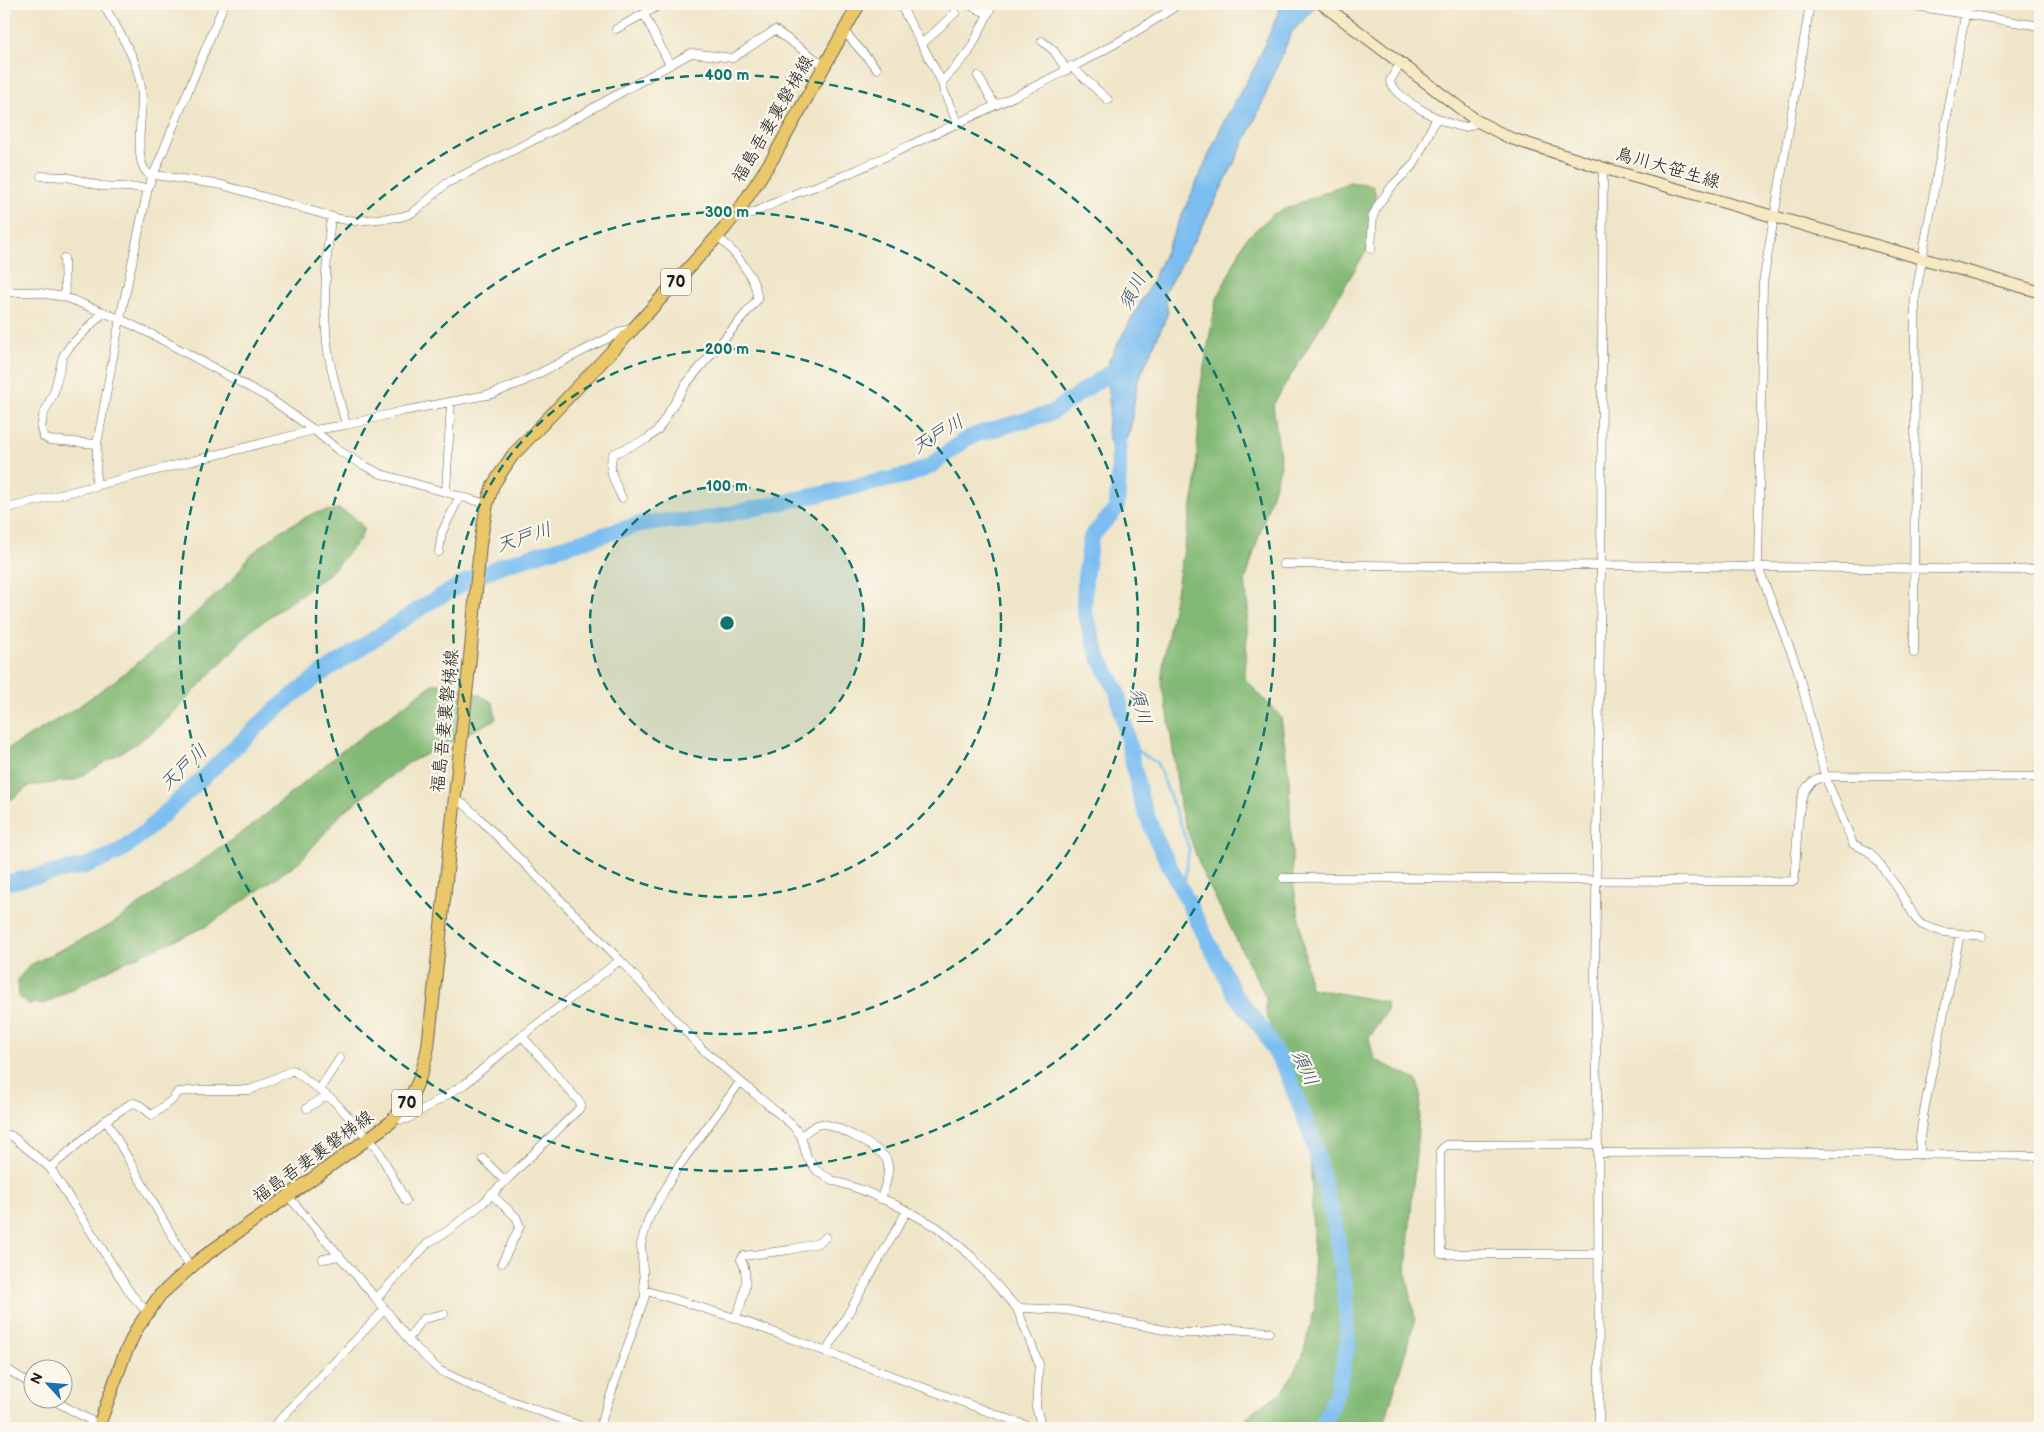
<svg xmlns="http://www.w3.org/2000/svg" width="2044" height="1432" font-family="'Balsamiq Sans','Klee One',sans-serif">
	<rect width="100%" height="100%" fill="#fbf7ec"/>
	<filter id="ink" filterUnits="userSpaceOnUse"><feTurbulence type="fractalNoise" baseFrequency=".02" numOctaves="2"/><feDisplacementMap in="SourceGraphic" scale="10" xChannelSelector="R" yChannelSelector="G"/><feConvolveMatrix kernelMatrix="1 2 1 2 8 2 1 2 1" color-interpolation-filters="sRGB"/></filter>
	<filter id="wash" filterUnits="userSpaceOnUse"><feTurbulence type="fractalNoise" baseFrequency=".0096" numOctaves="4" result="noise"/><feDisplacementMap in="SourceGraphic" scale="20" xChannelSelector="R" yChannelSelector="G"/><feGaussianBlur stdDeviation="1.12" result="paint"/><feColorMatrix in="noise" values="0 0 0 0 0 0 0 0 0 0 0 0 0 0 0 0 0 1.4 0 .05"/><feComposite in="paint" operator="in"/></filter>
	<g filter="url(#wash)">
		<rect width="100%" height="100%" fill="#efe5c8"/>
		<!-- forest -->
		<path fill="#83b976" stroke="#506a49" d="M1350 182 1373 185 1377 202 1369 246 1273 405 1281 465 1245 581 1248 609 1245 679 1281 717 1289 779 1293 881 1310 988 1386 1002 1387 1011 1369 1038 1374 1059 1416 1080 1421 1093 1406 1270 1415 1319 1383 1428H1239L1254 1410 1283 1392 1303 1355 1315 1307 1310 1139 1266 1013V997L1203 874 1181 812 1168 713 1161 684 1164 658 1196 483 1200 389 1216 301 1245 240 1273 214Z
			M339 509 354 517 364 528 360 539 329 574 255 627 163 724 137 743 75 780 29 786 4 805V751L75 709 117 679 171 636 234 578 249 556 282 530 314 513Z
			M433 684C456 683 474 691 493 703L496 719 408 763 343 812 300 861 207 926 118 965 46 1003 28 1004 19 997 18 979 30 965 109 926 253 825 342 751Z"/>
		<!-- water -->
		<path fill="#7bbef1" stroke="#4c6d86" d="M1282 4H1318L1291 33 1252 127 1203 225 1164 293 1168 313 1137 383 1130 430 1116 463 1107 431 1110 406 1107 385 1109 360 1153 280 1224 121 1257 63Z"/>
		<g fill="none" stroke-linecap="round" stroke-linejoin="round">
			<!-- stream -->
			<path stroke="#7bbef1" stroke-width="2.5" d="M1129 745 1157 763 1183 830 1189 849 1183 891"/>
			<!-- river -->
			<path stroke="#7bbef1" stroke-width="16" d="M1118 434 1119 468 1117 508 1091 537 1085 578 1084 611 1099 657 1117 691 1141 800 1156 839 1235 995 1263 1030 1287 1073 1312 1137 1336 1230 1344 1283 1348 1343 1338 1388 1322 1428
				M4 883 85 866 118 853 145 832 276 709 315 678 425 605 469 580 505 564 640 524 669 521H692L724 515 909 475 929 467 966 439 980 433 1051 413 1121 365"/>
		</g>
	</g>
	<g filter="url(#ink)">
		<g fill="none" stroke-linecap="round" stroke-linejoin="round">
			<defs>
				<path id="street" d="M103 4C120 34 142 64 142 100 142 117 133 164 149 174L222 185 340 219 355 221 400 217 410 214 420 207 447 183 554 130 691 53 733 58 775 30 825 66
					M900 4 942 82 944 92 958 124
					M967 4 988 14
					M1810 4 1763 283 1758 567 1797 667 1825 776 1853 844 1868 851 1879 863 1899 890 1916 919 1922 925 1943 932 1982 936
					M1902 4 2040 26
					M644 14 670 65
					M616 29 662 4
					M844 31 877 69
					M1042 41 1054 51 1066 69
					M922 44 955 13
					M1401 62 1390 81C1392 96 1447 127 1464 127 1470 127 1473 124 1478 122
					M1071 66 1108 100
					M978 76 995 105
					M942 82 969 52 993 4
					M41 176 67 177 101 186 148 188
					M331 217C326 260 322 308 328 351 332 376 340 401 346 425
					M731 220C757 214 777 200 802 191 842 178 879 160 917 142 1006 101 1098 59 1179 4
					M1371 249 1373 216 1378 205 1393 185 1414 164 1436 119
					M64 258 65 297
					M4 292H33L65 297 120 319 155 336 269 398 314 430 338 450 363 465 381 474 487 504
					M97 444 49 440 43 436 41 429 43 416 54 392 63 356 70 346 104 312
					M96 487 97 444 120 319 148 188 224 4
					M446 492 451 402
					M622 498C615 483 607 470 613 454L647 439 658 430 686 384 757 300C759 281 732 247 717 237
					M4 509 314 430 346 425 403 411 492 394 522 382 622 331 631 329
					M439 552 442 532 460 496
					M1283 564 1442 566 1601 565 2017 570 2040 568
					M1914 653 1915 299 1967 4
					M454 798 465 805 480 819 620 960 702 1049 792 1125 801 1136 807 1157 817 1171 832 1180 862 1190 892 1203 937 1227 971 1256 1014 1305 1022 1308 1067 1310 1179 1333H1199L1231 1329 1269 1332
					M1283 878C1454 876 1624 883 1794 881 1797 862 1796 806 1804 792 1808 784 1816 778 1825 776L2040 777
					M319 1090 340 1058
					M307 1108 326 1096
					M396 1116 401 1120 407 1119 465 1084 522 1036 620 960
					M106 1120 190 1267
					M801 1136C807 1132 813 1125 821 1124 833 1123 884 1149 887 1161 891 1172 884 1188 881 1199
					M4 1138 9 1135 12 1136 50 1168 131 1294 147 1312
					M1598 1144 1446 1145 1440 1151 1441 1254H1599
					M1598 1153 1755 1152 2040 1156
					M1920 1155V1137L1924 1111 1960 934
					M483 1159 505 1181
					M50 1168 106 1120 130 1104 134 1103 141 1106 152 1115 171 1101 178 1092 200 1090H250L293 1070 334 1101 377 1148 406 1201
					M491 1194 516 1217 520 1226 502 1263
					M288 1196 385 1309 410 1342 439 1370 476 1388 586 1428
					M323 1259 339 1256
					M644 1290 735 1318 1033 1428
					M376 1299 428 1243 449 1230 483 1203 579 1109 581 1104 577 1099 522 1036
					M1016 1306 1039 1364 1036 1407 1042 1428
					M735 1318C743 1302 751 1276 741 1260L743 1256 789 1250 818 1243 826 1237
					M408 1339 423 1319 444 1314
					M826 1352 907 1211
					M4 1367 32 1385
					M53 1400 99 1425
					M272 1428 385 1309
					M599 1428 645 1296 641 1244 649 1218 676 1170 740 1082
					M1599 1428 1598 1153 1595 974 1601 565 1603 168"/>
				<path id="secondary" d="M1322 4 1477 121 1510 138 1603 168 2040 292"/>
				<path id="primary" d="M98 1428 124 1356 136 1330 160 1295 199 1260 391 1122C414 1095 421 1082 428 1047L471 648 480 544 487 504 493 485 512 456 633 329 724 229 739 210 773 158 859 4"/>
			</defs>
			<!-- street casing -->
			<use href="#street" stroke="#666258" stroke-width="9"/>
			<!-- secondary casing -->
			<use href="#secondary" stroke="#666258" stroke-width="13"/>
			<!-- primary casing -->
			<use href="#primary" stroke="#666258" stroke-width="14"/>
			<!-- street -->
			<use href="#street" stroke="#fff" stroke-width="8"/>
			<!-- secondary -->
			<use href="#secondary" stroke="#f7e9c3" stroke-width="11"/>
			<!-- primary -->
			<use href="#primary" stroke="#eac769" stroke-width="12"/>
		</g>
	</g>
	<!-- distance rings -->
	<circle cx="727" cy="623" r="137" fill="#0f766e" fill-opacity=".12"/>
	<g fill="none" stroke="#0f766e" stroke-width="2.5" stroke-dasharray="9 6">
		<circle cx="727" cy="623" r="137"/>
		<circle cx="727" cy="623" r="274"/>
		<circle cx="727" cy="623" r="411"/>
		<circle cx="727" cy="623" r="548"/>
	</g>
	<g text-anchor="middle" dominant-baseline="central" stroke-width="4.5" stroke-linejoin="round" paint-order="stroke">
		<!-- shield labels -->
		<g fill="#fbf7ec" stroke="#5f5e5a" stroke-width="1">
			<rect x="661" y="268.5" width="30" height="27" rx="4"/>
			<rect x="392" y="1089.5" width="30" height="27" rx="4"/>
		</g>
		<g font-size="16" font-weight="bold" fill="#1c1c1c">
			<text x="676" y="282">70</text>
			<text x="407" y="1103">70</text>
		</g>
		<!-- street labels -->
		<g font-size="18" fill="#1c1c1c" stroke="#fbf7ec">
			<text transform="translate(773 119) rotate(-60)">福島吾妻裏磐梯線</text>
			<text transform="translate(1668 168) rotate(16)">鳥川大笹生線</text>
			<text transform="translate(445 721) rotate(-84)">福島吾妻裏磐梯線</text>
			<text transform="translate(313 1157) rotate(-36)">福島吾妻裏磐梯線</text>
		</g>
		<!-- water labels -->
		<g font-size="19" font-style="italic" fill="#3d5567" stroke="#fbf7ec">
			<text transform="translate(1133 292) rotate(-64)">須川</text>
			<text transform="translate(938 435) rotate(-31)">天戸川</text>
			<text transform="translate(524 538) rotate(-18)">天戸川</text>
			<text transform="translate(1140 706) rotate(76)">須川</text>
			<text transform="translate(184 768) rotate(-43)">天戸川</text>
			<text transform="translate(1304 1068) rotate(65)">須川</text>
		</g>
	</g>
	<circle cx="727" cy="623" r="8" fill="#0f766e" stroke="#fbf7ec" stroke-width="2.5"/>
	<g font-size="15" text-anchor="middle" font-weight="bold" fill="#0f766e" stroke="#fbf7ec" stroke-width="4.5" stroke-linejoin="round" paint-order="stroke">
		<text x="727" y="80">400 m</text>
		<text x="727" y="217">300 m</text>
		<text x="727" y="354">200 m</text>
		<text x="727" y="491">100 m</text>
	</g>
	<!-- margin -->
	<rect width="2044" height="1432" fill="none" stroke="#fbf7ec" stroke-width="20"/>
	<!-- north arrow -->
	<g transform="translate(48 1384) rotate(296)"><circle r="24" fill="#fbf7ec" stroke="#a29f99"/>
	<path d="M0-4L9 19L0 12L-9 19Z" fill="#1f6fb2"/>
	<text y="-8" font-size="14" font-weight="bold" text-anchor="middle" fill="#1c1c1c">N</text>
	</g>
</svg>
